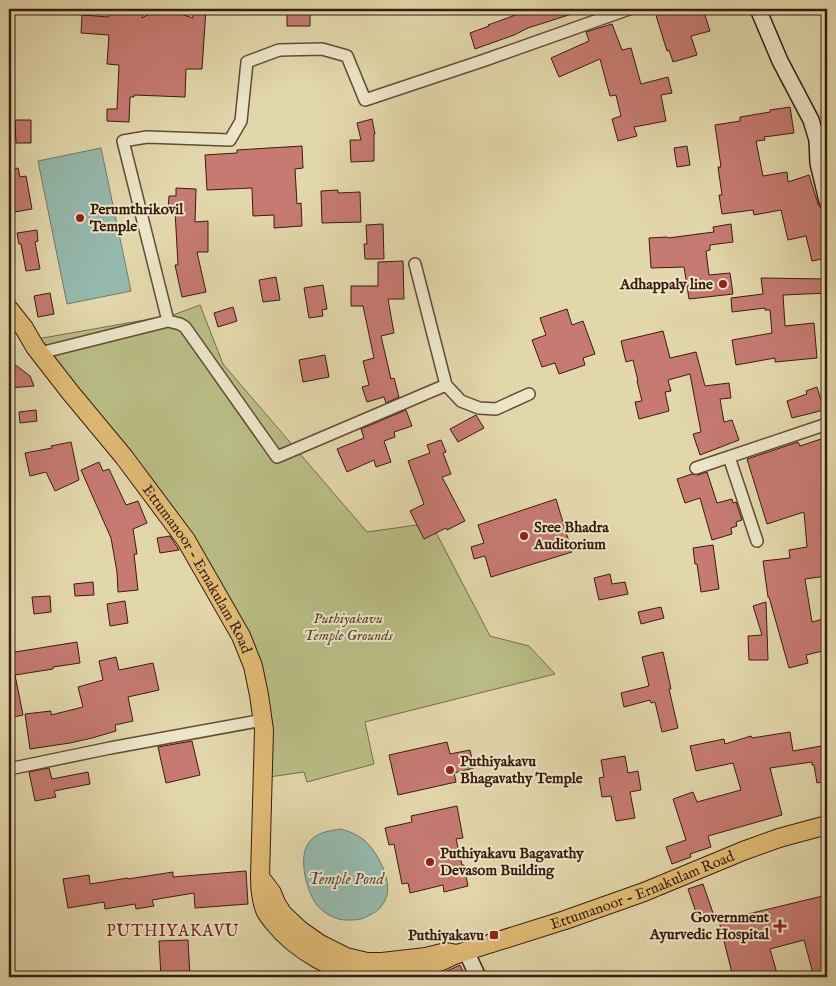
<svg xmlns="http://www.w3.org/2000/svg" width="836" height="986" font-family="'IM FELL English',serif">
	<rect width="100%" height="100%" fill="#e2d7ab"/>
	<filter id="stains"><feTurbulence type="fractalNoise" baseFrequency=".004" numOctaves="4"/><feColorMatrix values="0 0 0 0 .2 0 0 0 0 .09 0 0 0 0 .02 0 0 0 .5 -.17"/></filter>
	<radialGradient id="worn" r=".72"><stop offset=".6" stop-color="#630" stop-opacity="0"/><stop offset="1" stop-color="#630" stop-opacity=".3"/></radialGradient>
	<!-- green -->
	<path fill="#b9bd85" stroke="#796c4a" d="M200 305 223 364 367 532 431 523 490 636 529 646 555 674 365 722 374 764 307 782 304 772 269 777 247 635 37 339 173 315Z"/>
	<!-- water -->
	<path fill="#95b9ad" stroke="#707a6d" d="M101 148 131 291 67 304 38 161Z
		M340 829C349 831 356 834 364 840 377 851 393 881 386 898 385 902 382 905 380 908 376 913 369 915 364 918 359 920 354 920 349 920 337 921 324 914 316 904 306 889 296 853 312 839 320 832 329 831 340 829Z"/>
	<!-- building -->
	<path fill="#c67a72" stroke="#391c0e" d="M110 9H143L142 18 158 9H166L193 18V9H206L202 69H186L185 97 134 95V97H130L129 122 107 121V109H117L119 65 107 64 109 35 81 33 82 15 109 17Z
		M287 9H310V26H287Z
		M532 9H580L581 11 528 28 514 35 475 49 470 33 489 26 488 25Z
		M654 9H703L710 31 691 36 697 55 673 62 669 50 667 51Z
		M612 24 622 50 631 48 641 84 668 77 672 93 661 95 666 121 634 127 637 136 618 141 612 119 621 116 616 95 610 96 600 59 559 77 551 58 589 41 586 32Z
		M790 107 794 133 764 137 765 140 756 141 763 176 787 172 788 182 809 175 818 204 821 208 827 211V258L812 261 806 236 788 240 781 210 754 215 753 210 722 214 719 195H722L718 167H721L715 125 740 121V117L770 112V110Z
		M372 119 375 134H374V161L351 162 350 140H361L357 123Z
		M15 120H31V143H16Z
		M302 146 303 168 295 169 297 204 301 203 302 226 274 228V215L253 216 252 188 207 190 205 155 237 153V150Z
		M687 146 690 165 677 167 674 148Z
		M18 168 20 177 26 176 32 209 9 213V170Z
		M176 188 196 189 195 222 208 221V252H197L206 292 182 297 175 265H178L175 211H168L169 196H176Z
		M338 190V193L360 192 361 222 322 223 321 191Z
		M383 224 384 259H365L364 244H367L366 225Z
		M731 224 733 242 710 245V250L706 251 709 275 730 273 733 294 689 299 684 267 651 268 649 238 667 237 668 238 714 232 713 227Z
		M37 230 38 241 35 242 40 269 26 271 21 244H19L17 233Z
		M403 261 404 299H388L394 333 381 336 391 379 394 378 399 397 386 403 384 397 367 402 362 387 369 385 363 361 374 358 363 306H351V286H378V262Z
		M276 277 280 300 263 302 259 280Z
		M761 278 827 279V293L783 295 785 326 814 323 817 358 775 362V358L736 365 732 340 772 333 770 310H765V308L732 312 731 298 763 294Z
		M323 285 327 309 322 310 323 316 309 318 304 288Z
		M50 293 54 314 38 317 34 296Z
		M233 307 237 321 218 327 214 313Z
		M567 309 572 325 583 321 595 354 583 358 585 365 559 374 555 363 542 367 532 340 546 335 540 318Z
		M663 331 670 358 696 352 705 386 729 383 731 398 720 399 724 422 732 420 739 440 700 455 693 434 701 432 690 374 668 380 671 391 665 392 669 411 639 419 635 402 642 401 637 381H638L633 360 626 362 621 341Z
		M325 355 329 377 303 382 299 360Z
		M9 360 30 376 34 386 9 388Z
		M817 387 824 410 792 418 787 401 807 394 806 391Z
		M36 410 37 421 20 423 19 412Z
		M406 410 412 426 394 432 395 437 384 441 391 462 376 467 374 460 347 472 337 449 364 438 361 429Z
		M476 415 484 428 458 442 450 429Z
		M827 437V576L805 579 812 622 827 618V650L806 655 808 663 789 668 769 597H768L763 561 790 558 789 550 807 547 804 512 767 524 747 459 798 442 800 446Z
		M441 440 446 452 443 453 451 474 442 477 465 521 447 530 446 528 424 539 410 511 424 504 408 461 430 453 427 445Z
		M71 442 79 480 55 491 46 472 30 476 25 453 52 448 51 446Z
		M99 462 103 471 109 469 126 505 138 501 147 523 133 529 137 554H134L138 590 118 592 117 572 111 538 81 470Z
		M707 472 717 503 732 499 733 503 736 502 742 520 736 522 737 526 731 528 732 534 712 540 700 498 685 503 677 479 692 474 698 475Z
		M556 499 572 552 491 577 485 556 474 559 471 547 484 543 478 525Z
		M170 536 179 550 160 553 157 538Z
		M713 545 719 589 701 592 697 564H695L693 548Z
		M610 574 612 584 625 582 628 594 599 600 594 578Z
		M93 582 94 595 75 596 74 584Z
		M50 596 51 612 34 614 32 597Z
		M125 601 128 623 110 626 107 604Z
		M766 602 768 660H749L748 636 762 635 753 606Z
		M661 607 664 618 641 624 638 612Z
		M77 642 80 663 53 667V669L15 675 23 715 9 718V653Z
		M663 652 671 689H669L678 728 662 732 655 702 651 703 650 700 624 707 621 693 649 686 642 657Z
		M116 657 119 670 153 663 159 690 128 697 133 721 115 725 116 731 92 738 70 743 30 749 25 714 51 711V715L83 707 78 687 103 680 99 661Z
		M790 732 793 751 827 745V781L817 783 814 765H812V762L770 768 782 815 708 836 711 847 690 854 691 857 672 864 666 847 686 840 673 799 693 792 697 802 741 790 733 763 696 771 690 746 724 739 725 744 751 736 752 738Z
		M192 741 200 775 166 783 158 747Z
		M447 742 450 754 470 750 474 768 454 773 456 782 398 795 389 755Z
		M625 756 628 773 638 771 641 790 630 792 635 818 616 821 611 796 602 797 599 778 604 777 601 760Z
		M49 768 52 779 88 772 90 784 54 791 56 797 35 801 29 772Z
		M457 806 463 838 456 839 462 865H464L468 886 444 892 443 885 410 893 408 883 402 884 394 844 389 845 385 828 412 822 411 816Z
		M246 871 248 904 195 908 194 893 152 900 154 906 136 909 135 904 105 909 104 902 68 908 63 879 89 875 90 884 128 878V879L173 872V877Z
		M703 884 713 913 698 918 688 889Z
		M827 895V977H814L804 940 770 949 778 977H733L719 921Z
		M188 940 190 977H161L159 941Z
		M460 965 466 977H434Z"/>
	<g fill="none" stroke-linecap="round" stroke-linejoin="round">
		<defs>
			<path id="street" d="M415 264 446 385 461 401 479 408 496 409 529 394
				M168 321 123 141 147 137 230 140 241 121 247 62 279 50 322 49 347 56 365 100 485 60 629 9
				M40 353 168 321 180 324 185 327 277 457 446 385
				M729 457 757 541
				M696 468 827 424
				M9 769 110 748 263 720"/>
			<path id="secondary" d="M758 9 780 61 811 120 817 140 818 163 827 201
				M466 951 478 977
				M326 977 339 969 344 960"/>
			<g id="primary">
				<path id="s1" d="M9 309 24 328 35 347 70 392 124 457 186 540 241 636 253 666 259 695 264 730 260 877C260 888 261 900 265 910 267 915 271 919 274 923 295 949 334 973 368 975 388 976 420 969 439 962 445 960 451 956 457 954L446 952 426 957 382 962H367L346 957 320 944 300 930 283 914 276 903 272 893 260 877"/>
				<path id="s2" d="M457 954 565 920 644 892 743 851 779 838 827 825"/>
			</g>
		</defs>
		<!-- street casing -->
		<use href="#street" stroke="#634b35" stroke-width="14"/>
		<!-- secondary casing -->
		<use href="#secondary" stroke="#391c0e" stroke-width="18"/>
		<!-- primary casing -->
		<use href="#primary" stroke="#391c0e" stroke-width="20"/>
		<!-- street -->
		<use href="#street" stroke="#ece5c8" stroke-width="11"/>
		<!-- secondary -->
		<use href="#secondary" stroke="#ece5c8" stroke-width="15"/>
		<!-- primary -->
		<use href="#primary" stroke="#e1bc76" stroke-width="18"/>
	</g>
	<!-- markers -->
	<g fill="#8f2418" stroke="#ece5c8" stroke-width="2">
		<circle cx="80" cy="218" r="5"/>
		<circle cx="723" cy="284" r="5"/>
		<circle cx="524" cy="536" r="5"/>
		<circle cx="450" cy="770" r="5"/>
		<circle cx="430" cy="862" r="5"/>
		<path d="M777.5 918.5h5v5h5v5h-5v5h-5v-5h-5v-5h5z"/>
		<rect x="489" y="930" width="10" height="10" rx="2.5"/>
	</g>
	<g text-anchor="middle" dominant-baseline="central" stroke-width="4" stroke-linejoin="round" paint-order="stroke">
		<!-- poi labels -->
		<g font-size="15" font-weight="bold" fill="#391c0e" stroke="#ece5c8" text-anchor="start">
			<text x="90" y="209">Perumthrikovil<tspan x="90" dy="17">Temple</tspan></text>
			<text x="713" y="284" text-anchor="end">Adhappaly line</text>
			<text x="534" y="527">Sree Bhadra<tspan x="534" dy="17">Auditorium</tspan></text>
			<text x="460" y="761">Puthiyakavu<tspan x="460" dy="17">Bhagavathy Temple</tspan></text>
			<text x="440" y="853">Puthiyakavu Bagavathy<tspan x="440" dy="17">Devasom Building</tspan></text>
			<text x="769" y="917" text-anchor="end">Government<tspan x="769" dy="17">Ayurvedic Hospital</tspan></text>
			<text x="484" y="935" text-anchor="end">Puthiyakavu</text>
		</g>
		<!-- street labels -->
		<g font-size="15" fill="#391c0e" stroke="#ece5c8">
			<text stroke="none"><textPath href="#s1" startOffset="322">Ettumanoor - Ernakulam Road</textPath></text>
			<text stroke="none"><textPath href="#s2" startOffset="196">Ettumanoor - Ernakulam Road</textPath></text>
		</g>
		<!-- park labels -->
		<g font-size="15" font-style="italic" fill="#59442c" stroke="#ece5c8">
			<text x="348" y="618">Puthiyakavu<tspan x="348" dy="17">Temple Grounds</tspan></text>
		</g>
		<!-- water labels -->
		<g font-size="16" font-style="italic" fill="#554b3e" stroke="#ece5c8">
			<text x="346" y="880">Temple Pond</text>
		</g>
		<!-- neighbourhood labels -->
		<g font-size="16" letter-spacing="1" fill="#7a1f14" stroke="#ece5c8">
			<text x="173" y="932">PUTHIYAKAVU</text>
		</g>
	</g>
	<!-- margin -->
	<rect width="836" height="986" fill="none" stroke="#e2d7ab" stroke-width="30"/>
	<rect x="10" y="10" width="816" height="966" fill="none" stroke="#391c0e" stroke-width="2.5"/>
	<rect x="15" y="15" width="806" height="956" fill="none" stroke="#391c0e"/>
	<rect width="100%" height="100%" filter="url(#stains)"/>
	<rect width="100%" height="100%" fill="url(#worn)"/>
</svg>
